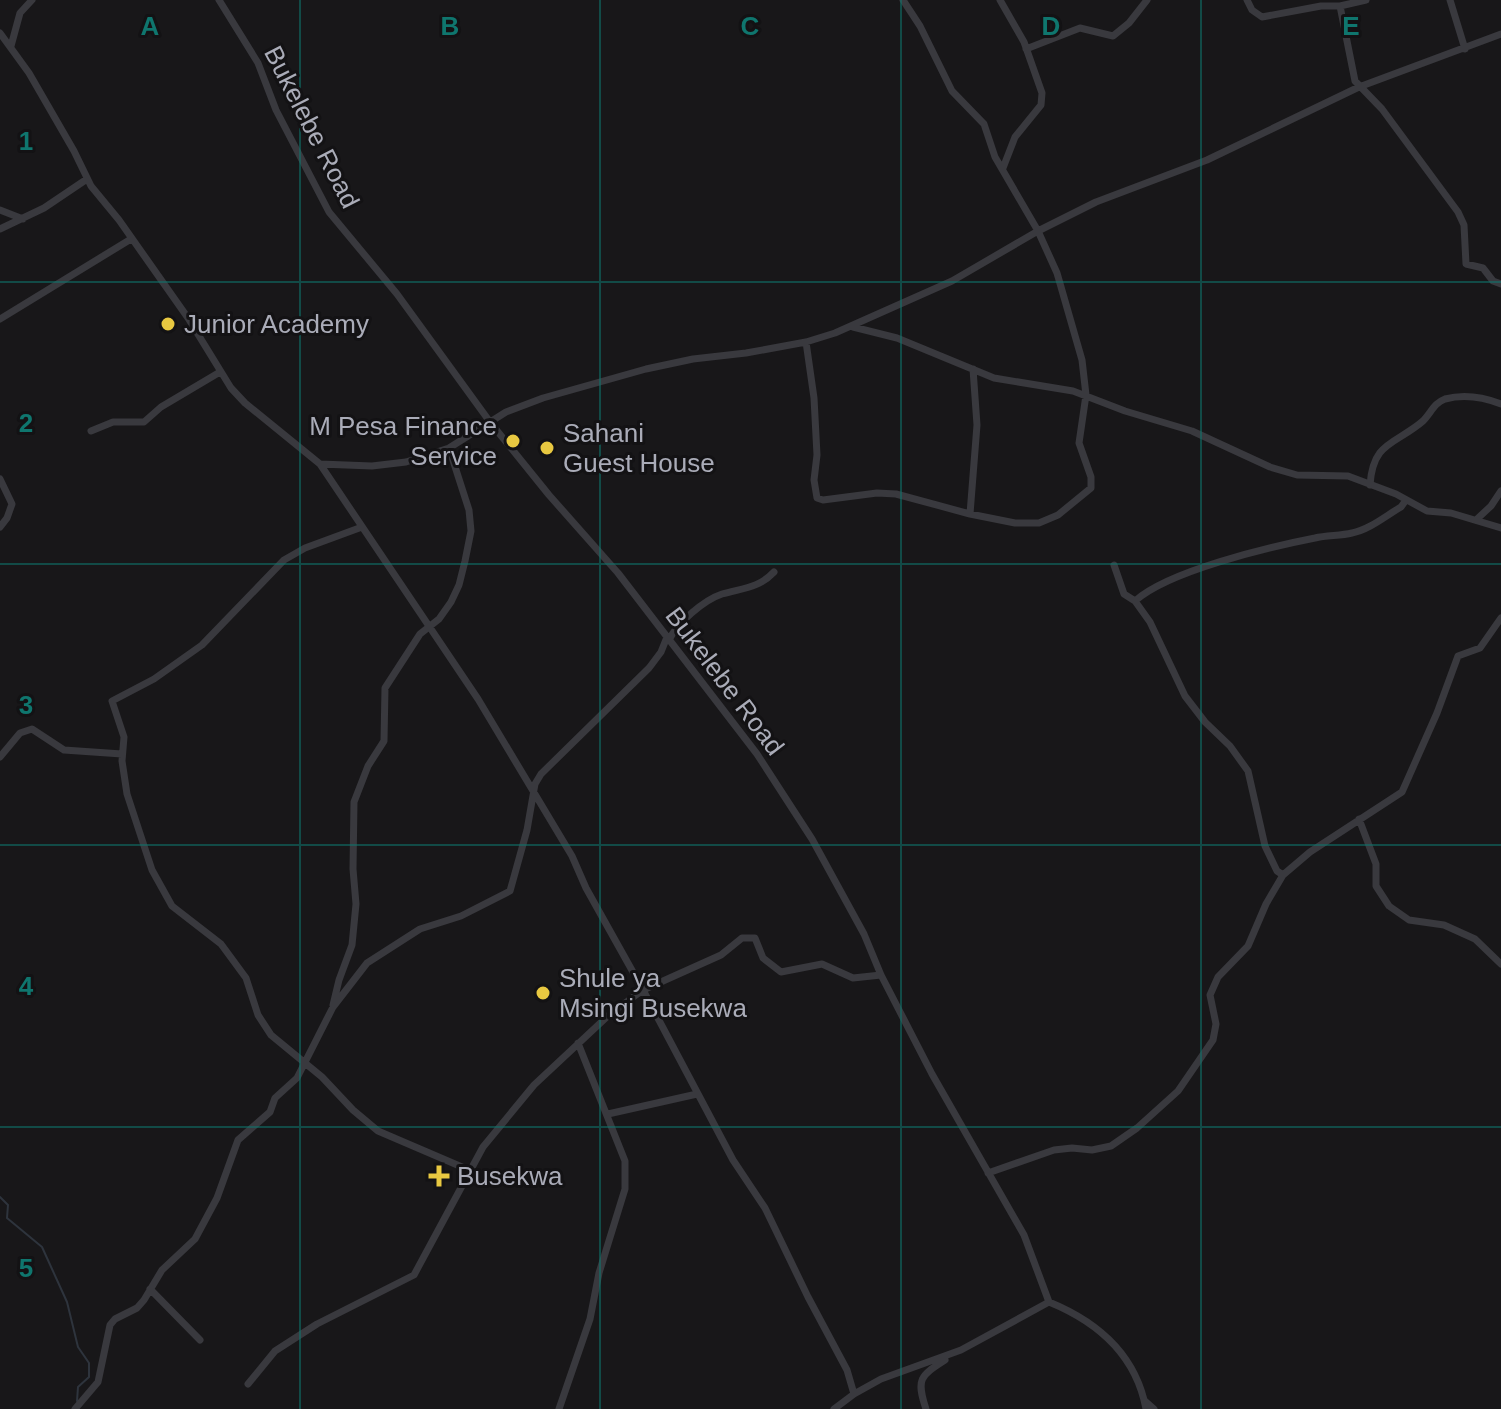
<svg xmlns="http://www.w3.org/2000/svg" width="1501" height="1409" font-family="Helvetica,sans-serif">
	<rect width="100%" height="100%" fill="#181719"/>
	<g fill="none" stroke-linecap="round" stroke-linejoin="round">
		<!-- stream -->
		<path stroke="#2e343d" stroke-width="2" d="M0 1197 8 1205 7 1218 42 1247 67 1302 78 1347 89 1363V1377L78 1387 77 1401"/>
		<!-- street -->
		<path stroke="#39393e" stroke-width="7" d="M219 0 258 63 276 110 329 212 397 294 490 422 549 495 618 573 757 754 812 839 864 934 881 975 932 1074 1024 1235 1049 1302C1098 1322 1136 1355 1146 1409
			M1000 0 1024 42 1042 93 1041 105 1015 137 1003 168
			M1247 0 1252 10 1262 17 1321 6H1340L1366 0
			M1450 0 1465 49
			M1340 6 1355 81 1382 109 1458 212 1464 225 1466 264 1483 268 1493 281 1501 284
			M0 33 29 73 74 151 91 186 119 220 188 318 231 388 245 403 320 464 478 699 572 856 586 888 643 990 733 1160 765 1208 808 1297 847 1370 854 1394
			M11 46 20 13 32 0
			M1026 49 1080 28 1113 36 1129 23 1147 0
			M0 210 23 219
			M0 229 44 208 87 179
			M0 319 131 239
			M853 327 897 338 994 378 1073 391 1125 411 1192 431 1270 467 1297 475 1348 476 1396 494 1427 511 1451 513 1501 528
			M806 342 814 398 817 455 814 480 817 498 823 500 877 493 896 494 970 514 1015 523H1039L1058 515 1091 488V477L1079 443 1086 395 1082 360 1057 273 1038 231 995 157 984 124 952 91 920 26 903 0
			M91 431 113 422H144L161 407 220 372
			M320 464 372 466 406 462 449 448 506 412 543 398 646 369 693 359 746 353 806 342 835 333 952 281 1038 231 1096 202 1207 160 1359 87 1501 34
			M0 479 12 504 7 518 0 527
			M1370 485C1373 441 1395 445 1423 421 1431 413 1434 403 1445 399 1464 394 1483 397 1501 404
			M970 514 977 425 973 369
			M1476 520 1491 506 1501 491
			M362 527 305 548 284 560 202 645 154 679 112 701 124 737 122 761 127 794 152 870 172 906 221 944 246 978 258 1015 271 1035 322 1077 353 1110 378 1131 469 1170
			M1114 565 1124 594 1135 601 1150 622 1185 696 1205 722 1230 746 1248 771 1265 846 1277 871 1283 875
			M1135 601C1168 571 1269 547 1315 538 1327 535 1340 536 1352 533 1369 530 1387 515 1401 507L1406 500
			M669 640C677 623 704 600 722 594 743 588 759 588 774 572
			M0 757 20 733 32 729 64 750 122 754
			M1359 819 1376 864V886L1389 906 1409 920 1444 925 1475 939 1501 964
			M333 1005 339 980 352 945 356 904 353 869 354 802 368 766 384 741 385 688 420 634 439 619 451 602 459 585 465 561 471 531 469 510 449 448
			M608 1114 697 1094
			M988 1173 1054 1150 1072 1148 1092 1150 1111 1146 1137 1128 1178 1091 1213 1040 1216 1024 1210 995 1218 977 1248 946 1266 904 1283 875 1310 852 1402 792 1437 713 1458 656 1480 648 1501 618
			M150 1289 200 1340
			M248 1384 275 1351 317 1324 414 1275 483 1147 534 1085 610 1014 643 990 721 955 742 938H755L763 958 781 972 822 964 853 978 881 975
			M1145 1401 1154 1409
			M75 1409 98 1382 110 1325 115 1319 137 1308 144 1300 162 1270 195 1239 217 1198 238 1140 270 1112 275 1098 297 1078 333 1007 367 963 420 929 461 916 510 891 527 830 535 784 541 774 649 668 661 652 667 637
			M559 1409 590 1319 599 1273 625 1189V1161L578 1043
			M834 1409 854 1394 881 1379 961 1350 1049 1302
			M926 1409C916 1379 920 1376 945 1360"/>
	</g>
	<!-- grid -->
	<path fill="none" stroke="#0f766e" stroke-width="2" stroke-opacity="0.55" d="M300 0V1409M600 0V1409M901 0V1409M1201 0V1409M0 282H1501M0 564H1501M0 845H1501M0 1127H1501"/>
	<!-- markers -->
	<g fill="#e8c841" stroke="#131214" stroke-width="3">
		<circle cx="168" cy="324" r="8"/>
		<circle cx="513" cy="441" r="8"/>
		<circle cx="547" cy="448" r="8"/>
		<circle cx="543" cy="993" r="8"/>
		<path d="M435 1164h8v8h8v8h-8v8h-8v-8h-8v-8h8z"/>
	</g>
	<g text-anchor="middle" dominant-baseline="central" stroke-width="6" stroke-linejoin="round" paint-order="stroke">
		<!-- street labels -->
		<g font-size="26" fill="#aaacb8" stroke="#131214">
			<text transform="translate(312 127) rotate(63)">Bukelebe Road</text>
			<text transform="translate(725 681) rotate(53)">Bukelebe Road</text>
		</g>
		<!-- poi labels -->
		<g font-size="26" fill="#aaacb8" stroke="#131214" text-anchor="start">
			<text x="184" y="324">Junior Academy</text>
			<text x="497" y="426" text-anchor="end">M Pesa Finance<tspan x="497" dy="30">Service</tspan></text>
			<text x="563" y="433">Sahani<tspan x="563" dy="30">Guest House</tspan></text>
			<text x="559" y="978">Shule ya<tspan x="559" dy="30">Msingi Busekwa</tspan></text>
			<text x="457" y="1176">Busekwa</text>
		</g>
	</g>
	<g font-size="26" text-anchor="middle" font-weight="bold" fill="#0f766e" stroke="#131214" stroke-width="6" stroke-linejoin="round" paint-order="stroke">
		<text x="150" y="35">A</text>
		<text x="450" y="35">B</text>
		<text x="750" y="35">C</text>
		<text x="1051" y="35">D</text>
		<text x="1351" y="35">E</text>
		<text x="26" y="150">1</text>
		<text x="26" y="432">2</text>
		<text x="26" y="714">3</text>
		<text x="26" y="995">4</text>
		<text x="26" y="1277">5</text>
	</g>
</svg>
